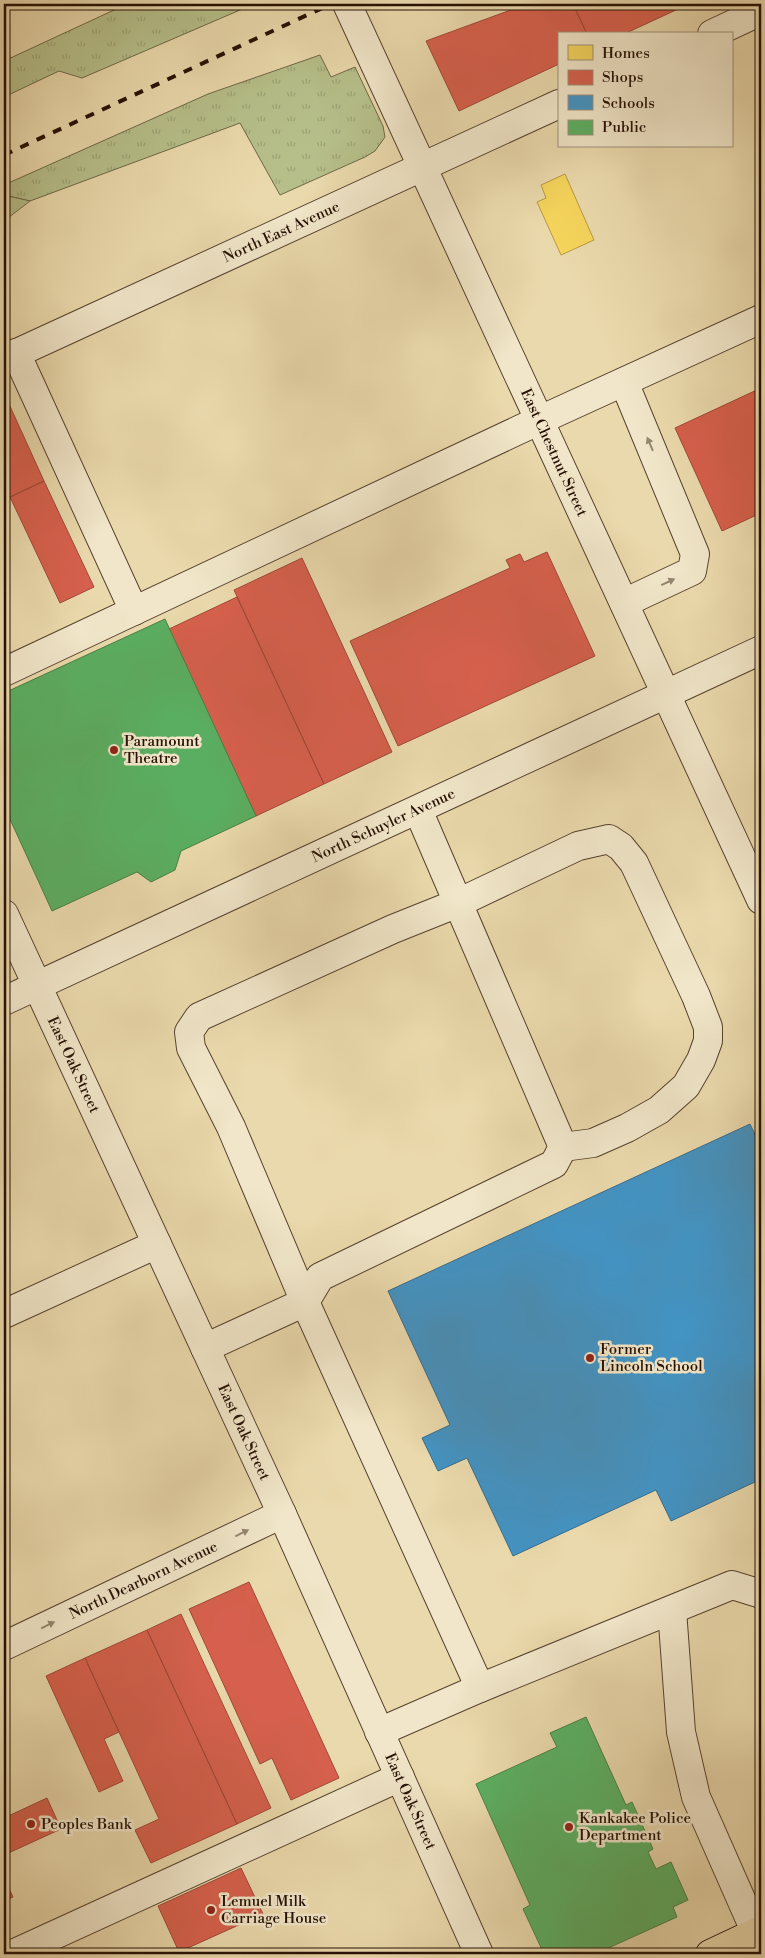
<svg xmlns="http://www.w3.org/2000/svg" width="765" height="1958" font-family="'Libre Bodoni',serif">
  <defs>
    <pattern id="grass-tufts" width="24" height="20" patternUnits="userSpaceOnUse" patternTransform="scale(1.25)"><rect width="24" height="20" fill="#b6bf8a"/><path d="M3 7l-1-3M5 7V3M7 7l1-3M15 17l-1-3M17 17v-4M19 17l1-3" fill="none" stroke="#9ca375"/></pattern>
    <pattern id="forest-firs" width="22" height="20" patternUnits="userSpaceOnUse" patternTransform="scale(1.25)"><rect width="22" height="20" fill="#b6bf8a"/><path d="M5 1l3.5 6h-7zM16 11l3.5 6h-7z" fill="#9ca375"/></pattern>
  </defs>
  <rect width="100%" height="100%" fill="#ead9ac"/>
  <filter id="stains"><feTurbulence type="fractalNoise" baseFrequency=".004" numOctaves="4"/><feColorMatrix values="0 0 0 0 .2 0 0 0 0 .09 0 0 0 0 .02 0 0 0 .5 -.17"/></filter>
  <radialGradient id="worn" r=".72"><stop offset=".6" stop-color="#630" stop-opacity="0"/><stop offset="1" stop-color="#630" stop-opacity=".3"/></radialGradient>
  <path fill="url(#grass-tufts)" stroke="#6e6847" d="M 127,4 L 254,4 L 82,78 L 59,71 L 4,97 L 4,61 Z
    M 320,55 L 331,77 L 355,67 L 383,126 L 385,137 L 375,151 L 365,157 L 280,195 L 240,123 L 30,201 L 4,195 L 4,185 L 208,94 Z"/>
  <path fill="url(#forest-firs)" stroke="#6e6847" d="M 4,195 L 30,201 L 4,221 Z"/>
  <path fill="#f6d55c" stroke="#b79a42" d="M 565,174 L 594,240 L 561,255 L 537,202 L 546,198 L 541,185 Z"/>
  <path fill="#d6604d" stroke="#a14837" d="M 527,4 L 573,4 L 587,34 L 559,34 L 559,64 L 459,111 L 426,41 Z
    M 573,4 L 689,4 L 624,34 L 587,34 Z
    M 761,388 L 761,513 L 722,531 L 675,428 Z
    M 9,404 L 44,481 L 4,500 L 4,407 Z
    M 44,481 L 94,587 L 60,603 L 10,497 Z
    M 547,552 L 595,656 L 398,746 L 350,641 L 510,568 L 506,560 L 520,554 L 524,562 Z
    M 302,558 L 392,752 L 324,784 L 234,590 Z
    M 237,597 L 324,784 L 256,816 L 169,629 Z
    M 249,1582 L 339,1778 L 291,1800 L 272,1758 L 260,1764 L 189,1609 Z
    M 181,1614 L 271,1808 L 237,1824 L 147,1630 Z
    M 147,1630 L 237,1824 L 151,1863 L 135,1830 L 159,1819 L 85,1658 Z
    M 85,1658 L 119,1732 L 104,1739 L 123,1781 L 99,1792 L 46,1676 Z
    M 47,1798 L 61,1829 L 4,1855 L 4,1818 Z
    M 241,1868 L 263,1914 L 179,1952 L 158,1906 Z
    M 4,1878 L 13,1897 L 4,1901 Z"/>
  <path fill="#4393c3" stroke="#3a6c8a" d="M 750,1124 L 761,1147 L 761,1496 L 755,1482 L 671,1521 L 656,1490 L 513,1556 L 467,1458 L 438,1471 L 422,1438 L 450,1425 L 388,1291 Z"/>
  <path fill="#5aae61" stroke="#4a7f45" d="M 165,619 L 256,816 L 181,851 L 175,870 L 151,882 L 137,872 L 52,911 L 4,806 L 4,693 Z
    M 586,1717 L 626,1805 L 632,1802 L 653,1849 L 648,1852 L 656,1869 L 671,1862 L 688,1900 L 673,1907 L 677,1917 L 595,1954 L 544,1954 L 523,1909 L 530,1905 L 476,1784 L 557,1747 L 550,1733 Z"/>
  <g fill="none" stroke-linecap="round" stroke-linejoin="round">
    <g stroke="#56422e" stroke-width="30">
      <g id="minor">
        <path id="s1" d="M 347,4 L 761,900"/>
        <path d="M 712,34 L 761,11"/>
        <path d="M 16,353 L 134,611"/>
        <path id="s2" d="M 4,359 L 559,104"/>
        <path d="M 624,382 L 695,554 L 692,571 L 624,603"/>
        <path d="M 4,672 L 540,420 L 761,319"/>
        <path d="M 418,810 L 563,1147 L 554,1164 L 320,1277 L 305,1302 L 480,1688 L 732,1585 L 761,1594"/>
        <path id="s3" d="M 4,914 L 282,1514 L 479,1954"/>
        <path id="s4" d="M 4,1001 L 761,650"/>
        <path d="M 4,1314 L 157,1244"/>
        <path d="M 205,1348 L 305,1302 L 231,1127 L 191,1048 L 189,1032 L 199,1017 L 393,929 L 458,903 L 578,846 L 609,839 L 621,847 L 634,863 L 696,996 L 708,1027 L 708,1041 L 701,1060 L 686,1086 L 659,1110 L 627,1128 L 593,1143 L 563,1147"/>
        <path d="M 672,1610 L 681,1732 L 696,1797 L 756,1933"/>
        <path id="s5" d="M 4,1646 L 282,1514"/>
        <path d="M 379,1732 L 480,1688"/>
        <path d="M 13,1954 L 400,1777"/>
      </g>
    </g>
    <g stroke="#251004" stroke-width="30">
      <path id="major" d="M 710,1954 L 761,1930"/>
    </g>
    <use href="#minor" stroke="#f1e6c9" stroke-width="28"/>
    <use href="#major" stroke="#ead9ac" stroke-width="28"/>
    <path stroke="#251004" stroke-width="4" stroke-dasharray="9 9" stroke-linecap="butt" d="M 4,155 L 331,4"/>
  </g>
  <defs><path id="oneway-solid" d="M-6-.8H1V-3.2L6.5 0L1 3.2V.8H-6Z" transform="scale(1.25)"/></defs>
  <g fill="#958670">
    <use href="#oneway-solid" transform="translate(650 444) rotate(-113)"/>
    <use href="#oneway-solid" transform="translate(668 582) rotate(-25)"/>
    <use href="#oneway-solid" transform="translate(242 1533) rotate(-26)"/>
    <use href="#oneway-solid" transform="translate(48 1625) rotate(-26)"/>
  </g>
  <g fill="#8f2418" stroke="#f1e6c9" stroke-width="2">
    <circle cx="114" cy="750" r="5"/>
    <circle cx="590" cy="1358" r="5"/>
    <circle cx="31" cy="1824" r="5"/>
    <circle cx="569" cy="1827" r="5"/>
    <circle cx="211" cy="1910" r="5"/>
  </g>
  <g text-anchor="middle" stroke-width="5" stroke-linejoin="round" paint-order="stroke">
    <g font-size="15" fill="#251004" stroke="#f1e6c9">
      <text dy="5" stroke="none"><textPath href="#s2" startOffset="305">North East Avenue</textPath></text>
      <text dy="5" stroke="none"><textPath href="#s1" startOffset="494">East Chestnut Street</textPath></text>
      <text dy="5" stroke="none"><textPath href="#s4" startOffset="418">North Schuyler Avenue</textPath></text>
      <text dy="5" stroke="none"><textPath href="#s3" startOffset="166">East Oak Street</textPath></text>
      <text dy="5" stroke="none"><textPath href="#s3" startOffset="571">East Oak Street</textPath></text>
      <text dy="5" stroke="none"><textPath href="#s5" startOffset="154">North Dearborn Avenue</textPath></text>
      <text dy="5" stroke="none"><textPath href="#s3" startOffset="976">East Oak Street</textPath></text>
    </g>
    <g font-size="15" fill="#251004" stroke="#f1e6c9" text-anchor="start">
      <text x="124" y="746">Paramount<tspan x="124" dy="17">Theatre</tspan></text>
      <text x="600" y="1354">Former<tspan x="600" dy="17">Lincoln School</tspan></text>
      <text x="579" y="1823">Kankakee Police<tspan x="579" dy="17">Department</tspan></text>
      <text x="41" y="1829">Peoples Bank</text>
      <text x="221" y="1906">Lemuel Milk<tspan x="221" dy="17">Carriage House</tspan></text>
    </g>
  </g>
  <rect width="765" height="1958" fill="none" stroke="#ead9ac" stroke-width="20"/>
  <rect x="5" y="5" width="755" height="1948" fill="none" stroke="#251004" stroke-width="2.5"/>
  <rect x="10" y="10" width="745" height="1938" fill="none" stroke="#251004"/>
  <rect x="558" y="32" width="175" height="115" fill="#f1e6c9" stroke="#9f907a"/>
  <rect x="568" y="45" width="25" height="15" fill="#f6d55c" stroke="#9f907a"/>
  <text x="602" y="58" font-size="15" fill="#251004">Homes</text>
  <rect x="568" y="70" width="25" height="15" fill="#d6604d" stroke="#9f907a"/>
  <text x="602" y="82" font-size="15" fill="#251004">Shops</text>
  <rect x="568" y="95" width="25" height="15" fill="#4393c3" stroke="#9f907a"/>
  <text x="602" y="108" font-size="15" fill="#251004">Schools</text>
  <rect x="568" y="120" width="25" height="15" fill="#5aae61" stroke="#9f907a"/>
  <text x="602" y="132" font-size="15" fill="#251004">Public</text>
  <rect width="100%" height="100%" filter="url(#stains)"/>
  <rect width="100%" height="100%" fill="url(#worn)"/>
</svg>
